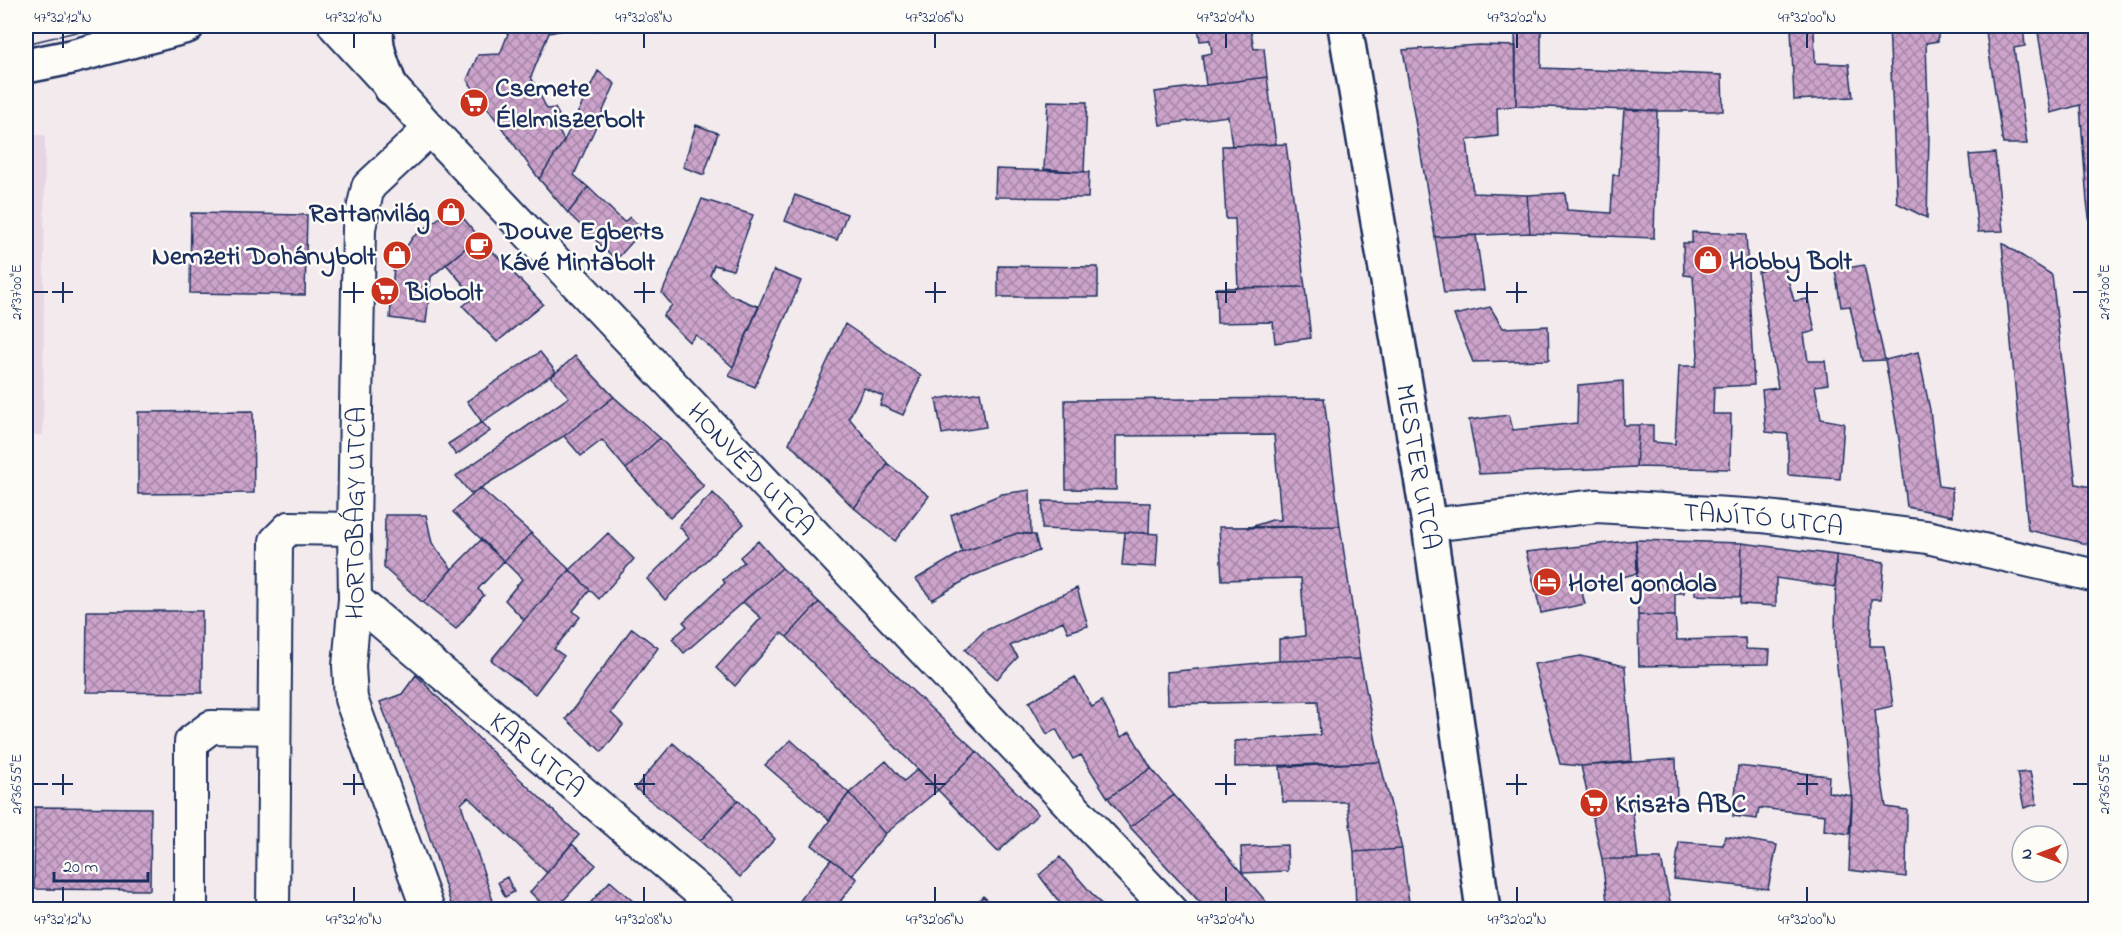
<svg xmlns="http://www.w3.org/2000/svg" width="2121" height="935" font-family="'Indie Flower',sans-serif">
  <defs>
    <pattern id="building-cross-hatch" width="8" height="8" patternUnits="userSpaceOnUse" patternTransform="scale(1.5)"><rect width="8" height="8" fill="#cca3ca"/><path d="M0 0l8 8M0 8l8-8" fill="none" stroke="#a585a7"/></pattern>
  </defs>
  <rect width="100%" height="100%" fill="#f3eaee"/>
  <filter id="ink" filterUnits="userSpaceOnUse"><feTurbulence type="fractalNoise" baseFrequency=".0167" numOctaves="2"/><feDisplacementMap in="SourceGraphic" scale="12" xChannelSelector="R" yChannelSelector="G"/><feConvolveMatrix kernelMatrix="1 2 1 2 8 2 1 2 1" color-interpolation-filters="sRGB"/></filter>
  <g filter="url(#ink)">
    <path fill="#e7d5e3" d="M 26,135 L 45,135 L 43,435 L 26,435 Z"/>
    <path fill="url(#building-cross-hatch)" stroke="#1b2f5e" stroke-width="1.5" d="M 499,26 L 583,26 L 549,33 L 531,77 L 547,109 L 555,108 L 561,119 L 555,123 L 564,141 L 539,179 L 467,80 L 478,55 L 500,54 L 508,34 Z
      M 588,26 L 603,26 L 602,30 L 590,31 Z
      M 1198,26 L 1250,26 L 1254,49 L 1264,48 L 1267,77 L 1206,85 L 1202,55 L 1212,53 L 1210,40 L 1200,41 Z
      M 1515,26 L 1541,27 L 1541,68 L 1722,75 L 1723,111 L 1657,111 L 1516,106 Z
      M 1791,26 L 1817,26 L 1814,28 L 1815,63 L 1849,64 L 1853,97 L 1794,100 Z
      M 1889,26 L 1938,26 L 1938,41 L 1926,43 L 1929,137 L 1927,218 L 1897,203 Z
      M 1985,26 L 2023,26 L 2025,46 L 2014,48 L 2027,144 L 2003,144 Z
      M 2037,26 L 2096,26 L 2096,267 L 2087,202 L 2080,105 L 2051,113 Z
      M 1479,45 L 1516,46 L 1516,106 L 1497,108 L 1498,136 L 1467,140 L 1473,193 L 1527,195 L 1530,233 L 1435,237 L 1403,50 Z
      M 598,71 L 615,84 L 574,175 L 588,187 L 568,213 L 539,179 L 564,141 Z
      M 1267,77 L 1276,144 L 1232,146 L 1228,116 L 1160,125 L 1155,92 Z
      M 1048,101 L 1087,102 L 1084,172 L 1044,169 Z
      M 1624,109 L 1657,111 L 1654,238 L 1530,233 L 1527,195 L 1565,193 L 1567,210 L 1611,213 L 1613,175 L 1619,175 Z
      M 696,125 L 718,133 L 704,175 L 683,167 Z
      M 1286,144 L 1305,287 L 1238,288 L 1235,219 L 1226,219 L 1222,146 Z
      M 1995,153 L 2003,231 L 1978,232 L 1969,155 Z
      M 996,169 L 1089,172 L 1088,198 L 995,197 Z
      M 588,187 L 624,222 L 630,217 L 643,230 L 616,260 L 568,213 Z
      M 795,195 L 847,214 L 837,240 L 785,221 Z
      M 702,199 L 753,215 L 733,270 L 714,265 L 710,275 L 730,295 L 759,307 L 733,367 L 696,335 L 689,342 L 663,316 L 672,305 L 662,293 Z
      M 454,207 L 479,237 L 431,277 L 426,323 L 390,318 L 394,265 L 413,237 Z
      M 191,213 L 307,215 L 305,295 L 190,293 Z
      M 1692,232 L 1746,234 L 1754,385 L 1714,387 L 1713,414 L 1731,414 L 1730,469 L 1636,467 L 1639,425 L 1653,425 L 1653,442 L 1675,444 L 1679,366 L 1696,366 L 1698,355 L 1693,276 L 1684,275 L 1683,243 L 1692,243 Z
      M 26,234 L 32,234 L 32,369 L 26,369 Z
      M 1476,235 L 1484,290 L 1444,293 L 1435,237 Z
      M 479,237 L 543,304 L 497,342 L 463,306 L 474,297 L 446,264 Z
      M 2002,243 L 2052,275 L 2076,484 L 2096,488 L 2096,546 L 2028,530 Z
      M 1784,264 L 1794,301 L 1808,299 L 1815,331 L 1804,334 L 1808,361 L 1825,361 L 1828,384 L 1815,386 L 1821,419 L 1844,423 L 1840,479 L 1788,475 L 1788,434 L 1766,432 L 1762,390 L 1778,388 L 1758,272 Z
      M 1864,265 L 1871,299 L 1885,360 L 1862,361 L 1850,306 L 1841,307 L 1835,270 Z
      M 998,266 L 1098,267 L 1098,297 L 998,297 Z
      M 774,270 L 801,281 L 755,387 L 729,376 Z
      M 1305,287 L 1311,338 L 1275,343 L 1273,322 L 1217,323 L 1216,288 Z
      M 1490,307 L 1503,328 L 1548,326 L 1549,360 L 1473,362 L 1454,315 Z
      M 845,324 L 921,376 L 903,415 L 880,405 L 883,396 L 864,388 L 849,418 L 888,464 L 854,508 L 789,443 Z
      M 540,352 L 556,372 L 482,422 L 467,401 Z
      M 1918,352 L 1930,410 L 1939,486 L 1952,488 L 1953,516 L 1907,507 L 1900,445 L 1885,360 Z
      M 575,356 L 614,397 L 564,436 L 471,494 L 456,476 L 569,397 L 551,377 Z
      M 1623,381 L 1624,425 L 1639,425 L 1636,467 L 1479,474 L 1469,420 L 1509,415 L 1513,430 L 1577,423 L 1578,385 Z
      M 980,392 L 986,427 L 942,434 L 936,399 Z
      M 614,397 L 660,438 L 626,469 L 602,440 L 581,456 L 564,436 Z
      M 1324,398 L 1340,526 L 1247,528 L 1272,520 L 1281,520 L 1274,435 L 1116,436 L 1116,490 L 1066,489 L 1065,400 Z
      M 253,411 L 254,493 L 138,494 L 138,412 Z
      M 482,422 L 490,431 L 456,455 L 448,444 Z
      M 660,438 L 704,486 L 670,518 L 626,469 Z
      M 888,464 L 929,496 L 895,541 L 854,508 Z
      M 480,488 L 531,533 L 504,561 L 453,512 Z
      M 1030,490 L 1031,534 L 1018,533 L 962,552 L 951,515 L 1002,494 Z
      M 713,493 L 744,524 L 665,600 L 647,579 L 689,538 L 679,526 Z
      M 1043,501 L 1150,503 L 1149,533 L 1042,529 Z
      M 385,515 L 426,515 L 432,543 L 452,569 L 423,603 L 384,568 Z
      M 1340,526 L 1360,659 L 1279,661 L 1279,639 L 1305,636 L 1301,578 L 1222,580 L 1219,527 Z
      M 1125,532 L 1158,534 L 1156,567 L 1122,565 Z
      M 531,533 L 570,570 L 524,620 L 505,600 L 522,579 L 504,561 Z
      M 608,533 L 634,559 L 599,599 L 570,570 Z
      M 1018,533 L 1035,535 L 1039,551 L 972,576 L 932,600 L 916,579 L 962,552 Z
      M 481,540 L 504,561 L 478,589 L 484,595 L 456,629 L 423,603 L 452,569 Z
      M 1636,540 L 1638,573 L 1581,588 L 1585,604 L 1541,613 L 1526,552 Z
      M 1636,540 L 1742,543 L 1740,597 L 1695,595 L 1695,577 L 1684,578 L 1684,593 L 1675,593 L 1675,616 L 1638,615 Z
      M 758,541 L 782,568 L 684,653 L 672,639 L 687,626 L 683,622 L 725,583 L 723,580 L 744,562 L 740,557 Z
      M 1742,543 L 1836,555 L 1835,587 L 1776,578 L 1776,606 L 1740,604 Z
      M 1836,555 L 1884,562 L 1881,599 L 1871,599 L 1870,646 L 1884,646 L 1893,706 L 1875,710 L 1881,775 L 1886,807 L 1907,810 L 1906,877 L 1849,870 L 1852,803 L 1835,648 Z
      M 782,568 L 819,602 L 787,637 L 781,633 L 735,686 L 716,668 L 761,618 L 743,602 Z
      M 570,570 L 590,590 L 573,611 L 580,617 L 554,649 L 564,656 L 535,694 L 491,660 L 524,620 Z
      M 1077,588 L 1088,626 L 1068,632 L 1063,621 L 1010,646 L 1018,657 L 997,679 L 965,650 L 984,631 Z
      M 819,602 L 977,752 L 938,790 L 787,637 Z
      M 87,611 L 202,611 L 202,693 L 86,692 Z
      M 1638,615 L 1675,616 L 1677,640 L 1745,638 L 1746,649 L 1770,650 L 1769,664 L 1639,666 Z
      M 632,628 L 658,648 L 611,713 L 623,725 L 602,752 L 566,719 Z
      M 1581,656 L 1625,666 L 1632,761 L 1581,766 L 1560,764 L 1534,664 Z
      M 1360,659 L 1380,762 L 1235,767 L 1235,741 L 1320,735 L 1318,701 L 1168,704 L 1167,672 L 1279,661 Z
      M 416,675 L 502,762 L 579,835 L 547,873 L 468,797 L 461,804 L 496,910 L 453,910 L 415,792 L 380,702 L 402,694 Z
      M 1075,677 L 1092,707 L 1102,701 L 1121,737 L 1130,732 L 1151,768 L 1108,798 L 1081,755 L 1073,759 L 1056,729 L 1047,734 L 1029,702 Z
      M 791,740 L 849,793 L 829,820 L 765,765 Z
      M 673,743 L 738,800 L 700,841 L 635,788 Z
      M 977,752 L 1038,814 L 998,852 L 938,790 Z
      M 1676,759 L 1677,804 L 1632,805 L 1638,859 L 1602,859 L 1581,766 Z
      M 886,761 L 904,781 L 918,769 L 938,790 L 885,834 L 849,793 Z
      M 1380,762 L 1402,849 L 1354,852 L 1347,802 L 1283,802 L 1280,767 Z
      M 1738,766 L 1829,776 L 1828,792 L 1852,796 L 1849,834 L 1824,830 L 1825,815 L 1759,808 L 1757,819 L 1733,816 Z
      M 1151,768 L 1174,795 L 1130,827 L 1108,798 Z
      M 2030,772 L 2037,804 L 2024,808 L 2017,773 Z
      M 849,793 L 885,834 L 852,875 L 812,845 Z
      M 1174,795 L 1242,873 L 1273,910 L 1207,910 L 1130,827 Z
      M 738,800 L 775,839 L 740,877 L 700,841 Z
      M 35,807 L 151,808 L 150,890 L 34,889 Z
      M 1725,836 L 1777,845 L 1768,889 L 1674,879 L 1679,842 L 1723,845 Z
      M 572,844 L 596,865 L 561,903 L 568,910 L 548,910 L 530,892 Z
      M 1287,845 L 1288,871 L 1242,873 L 1241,847 Z
      M 1402,849 L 1410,910 L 1356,910 L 1354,852 Z
      M 1060,857 L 1100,903 L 1093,910 L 1052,910 L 1060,903 L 1039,875 Z
      M 831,859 L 857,879 L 834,910 L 793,910 Z
      M 1602,859 L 1661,859 L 1672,910 L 1608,910 Z
      M 507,877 L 514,892 L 505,897 L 498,882 Z
      M 610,881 L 635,903 L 629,910 L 584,910 Z
      M 983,896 L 999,910 L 972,908 Z
      M 1100,903 L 1106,910 L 1093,910 Z
      M 523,904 L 525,910 L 510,910 L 510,909 Z"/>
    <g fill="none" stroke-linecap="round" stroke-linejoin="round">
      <g stroke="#1b2f5e" stroke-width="36">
        <g id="minor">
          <path id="s1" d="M 335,26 L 430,129 L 1170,910"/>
          <path id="s2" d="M 1429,525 L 1597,506 L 1761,516 L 1927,537 L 2096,576"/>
          <path id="s3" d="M 355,599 L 721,910"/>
          <path d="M 191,910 L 191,742 L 211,727 L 274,728"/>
          <path d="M 273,910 L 276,541 L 289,528 L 354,529"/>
          <path id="s4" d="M 428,910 L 351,699 L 349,666 L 355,599 L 354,529 L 359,228 L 368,187 L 430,129"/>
        </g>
      </g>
      <g stroke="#1b2f5e" stroke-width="38">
        <g id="tertiary">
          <path d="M 377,26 C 373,46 384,69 391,88"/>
          <path id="s5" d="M 1345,26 L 1429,525 L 1483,910"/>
          <path d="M 26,66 L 71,57 L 187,26"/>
        </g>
      </g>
      <use href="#minor" stroke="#fdfcf7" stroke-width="32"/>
      <use href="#tertiary" stroke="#fdfcf7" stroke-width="33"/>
      <path stroke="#1b2f5e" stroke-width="1.5" d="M 26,44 L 101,26"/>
    </g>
  </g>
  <path fill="none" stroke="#1b2f5e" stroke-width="2" d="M 63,33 L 63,48M 354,33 L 354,48M 644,33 L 644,48M 935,33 L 935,48M 1226,33 L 1226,48M 1517,33 L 1517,48M 1807,33 L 1807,48M 63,282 L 63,303M 354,282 L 354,303M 644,282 L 644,303M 935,282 L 935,303M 1226,282 L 1226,303M 1517,282 L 1517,303M 1807,282 L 1807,303M 33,292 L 48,292M 52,292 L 73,292M 343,292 L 364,292M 634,292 L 655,292M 925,292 L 946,292M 1215,292 L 1236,292M 1506,292 L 1527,292M 1797,292 L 1818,292M 2073,292 L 2088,292M 63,774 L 63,795M 354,774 L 354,795M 644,774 L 644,795M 935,774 L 935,795M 1226,774 L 1226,795M 1517,774 L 1517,795M 1807,774 L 1807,795M 33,784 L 48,784M 52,784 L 73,784M 343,784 L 364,784M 634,784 L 655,784M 925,784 L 946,784M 1215,784 L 1236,784M 1506,784 L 1527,784M 1797,784 L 1818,784M 2073,784 L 2088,784M 63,887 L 63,902M 354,887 L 354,902M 644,887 L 644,902M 935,887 L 935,902M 1226,887 L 1226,902M 1517,887 L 1517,902M 1807,887 L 1807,902"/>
  <defs>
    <g id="supermarket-disc" transform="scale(1.5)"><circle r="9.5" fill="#c8321e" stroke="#fdfcf7"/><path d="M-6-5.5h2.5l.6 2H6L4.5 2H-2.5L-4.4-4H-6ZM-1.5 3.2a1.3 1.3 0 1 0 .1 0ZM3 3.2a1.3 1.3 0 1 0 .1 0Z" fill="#fff"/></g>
    <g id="shop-disc" transform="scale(1.5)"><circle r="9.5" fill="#c8321e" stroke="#fdfcf7"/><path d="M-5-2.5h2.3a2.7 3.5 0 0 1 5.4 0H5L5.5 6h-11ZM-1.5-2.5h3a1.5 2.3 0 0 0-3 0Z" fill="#fff"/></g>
    <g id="cafe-disc" transform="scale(1.5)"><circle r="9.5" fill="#c8321e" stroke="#fdfcf7"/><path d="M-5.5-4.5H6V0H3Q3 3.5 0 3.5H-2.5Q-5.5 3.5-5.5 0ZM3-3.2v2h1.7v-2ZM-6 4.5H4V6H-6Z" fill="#fff"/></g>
    <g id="hotel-disc" transform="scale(1.5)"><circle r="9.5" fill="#c8321e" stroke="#fdfcf7"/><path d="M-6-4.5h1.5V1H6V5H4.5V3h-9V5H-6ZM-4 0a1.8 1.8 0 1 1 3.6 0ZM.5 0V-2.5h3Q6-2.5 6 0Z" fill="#fff"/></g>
  </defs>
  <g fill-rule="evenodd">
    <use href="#supermarket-disc" x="474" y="103"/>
    <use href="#shop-disc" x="451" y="212"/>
    <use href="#cafe-disc" x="479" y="246"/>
    <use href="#shop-disc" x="397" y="255"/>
    <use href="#shop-disc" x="1708" y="260"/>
    <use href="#supermarket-disc" x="385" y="291"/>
    <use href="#hotel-disc" x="1547" y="582"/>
    <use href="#supermarket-disc" x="1594" y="803"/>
  </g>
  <g text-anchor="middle" stroke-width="5" stroke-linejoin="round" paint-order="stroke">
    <g font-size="27" font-weight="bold" fill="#1b2f5e" stroke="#fdfcf7" text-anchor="start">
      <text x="495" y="96">Csemete<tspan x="495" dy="31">Élelmiszerbolt</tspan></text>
      <text x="430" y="221" text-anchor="end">Rattanvilág</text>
      <text x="500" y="239">Douve Egberts<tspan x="500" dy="31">Kávé Mintabolt</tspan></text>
      <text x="376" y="264" text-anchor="end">Nemzeti Dohánybolt</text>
      <text x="1729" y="269">Hobby Bolt</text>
      <text x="406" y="300">Biobolt</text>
      <text x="1568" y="591">Hotel gondola</text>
      <text x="1615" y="812">Kriszta ABC</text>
    </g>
    <g font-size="27" fill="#1b2f5e" stroke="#fdfcf7">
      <text dy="9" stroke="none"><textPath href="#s5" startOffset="447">MESTER UTCA</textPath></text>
      <text dy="9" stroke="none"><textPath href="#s1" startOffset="608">HONVÉD UTCA</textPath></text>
      <text dy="9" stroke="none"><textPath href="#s4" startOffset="411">HORTOBÁGY UTCA</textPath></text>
      <text dy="9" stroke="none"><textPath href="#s2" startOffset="336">TANÍTÓ UTCA</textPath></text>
      <text dy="9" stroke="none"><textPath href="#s3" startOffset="240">KAR UTCA</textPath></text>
    </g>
  </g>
  <rect width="2121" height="935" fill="none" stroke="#fdfcf7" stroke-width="66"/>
  <g transform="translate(2040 854) rotate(270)"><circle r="28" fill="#fdfcf7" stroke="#a3aaba" stroke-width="1.5"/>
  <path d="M0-4.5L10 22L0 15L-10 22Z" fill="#c8321e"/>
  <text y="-9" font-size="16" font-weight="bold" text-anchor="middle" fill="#1b2f5e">N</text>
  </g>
  <path d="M54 872v9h94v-9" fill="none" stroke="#1b2f5e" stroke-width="3"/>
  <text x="63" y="872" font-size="18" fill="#1b2f5e" stroke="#fdfcf7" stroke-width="4.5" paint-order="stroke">20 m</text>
  <rect x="33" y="33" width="2055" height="869" fill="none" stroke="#1b2f5e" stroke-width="2"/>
  <g font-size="15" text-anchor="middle" fill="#1b2f5e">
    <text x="63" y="22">47°32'12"N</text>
    <text x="354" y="22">47°32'10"N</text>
    <text x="644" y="22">47°32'08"N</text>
    <text x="935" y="22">47°32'06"N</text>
    <text x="1226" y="22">47°32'04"N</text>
    <text x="1517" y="22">47°32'02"N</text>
    <text x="1807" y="22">47°32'00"N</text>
    <text transform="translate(2104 292) rotate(-90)" y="5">21°37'00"E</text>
    <text transform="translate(16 292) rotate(-90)" y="5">21°37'00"E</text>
    <text transform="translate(2104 784) rotate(-90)" y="5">21°36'55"E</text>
    <text transform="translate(16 784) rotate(-90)" y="5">21°36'55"E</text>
    <text x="63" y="924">47°32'12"N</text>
    <text x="354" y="924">47°32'10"N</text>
    <text x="644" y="924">47°32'08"N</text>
    <text x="935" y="924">47°32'06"N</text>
    <text x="1226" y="924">47°32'04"N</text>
    <text x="1517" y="924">47°32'02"N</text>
    <text x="1807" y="924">47°32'00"N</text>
  </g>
</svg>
